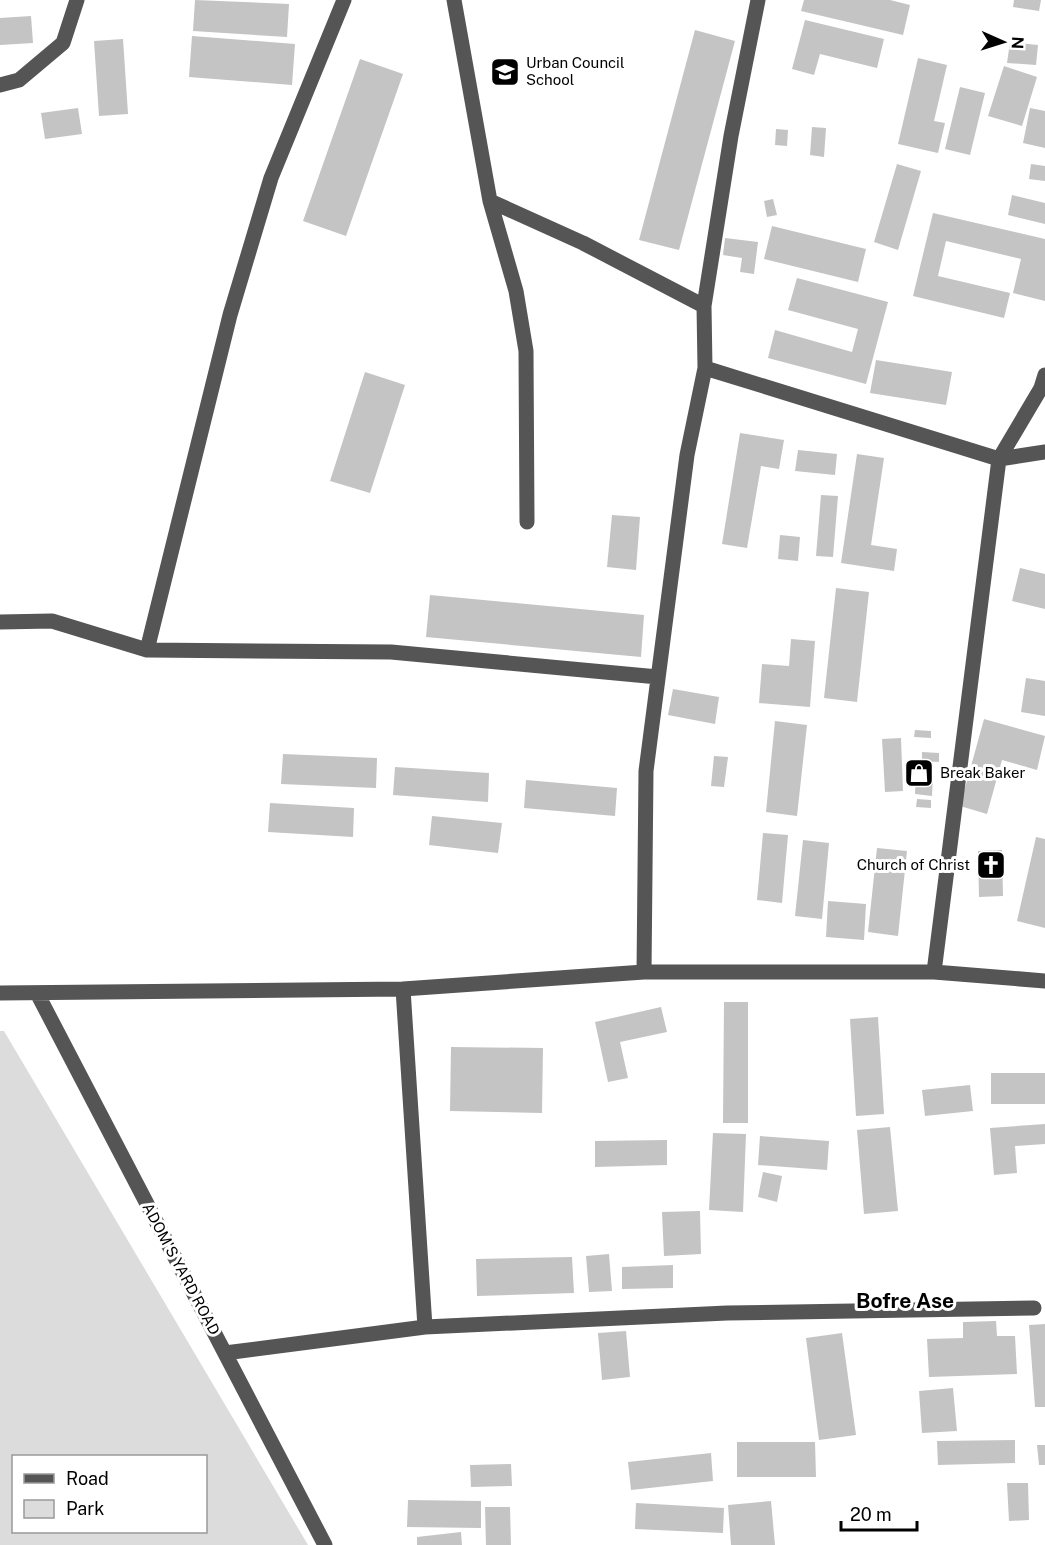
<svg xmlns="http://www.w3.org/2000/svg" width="1045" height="1545" font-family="'Public Sans',sans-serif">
  <rect width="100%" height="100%" fill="#fff"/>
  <path fill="#dcdcdc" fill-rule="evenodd" d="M 0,1031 L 4,1031 L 308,1545 L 0,1545 ZM 14,1456 L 206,1456 L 206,1532 L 14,1532 Z"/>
  <path fill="#c4c4c4" d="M 195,0 L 289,4 L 287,37 L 193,31 Z
    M 804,0 L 890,0 L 910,5 L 903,35 L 801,11 Z
    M 1014,0 L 1041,0 L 1039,11 L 1013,7 Z
    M 31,16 L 33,43 L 0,45 L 0,18 Z
    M 805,20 L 884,39 L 877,68 L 820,54 L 814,75 L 792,69 Z
    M 695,30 L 735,41 L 679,250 L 639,240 Z
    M 192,36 L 295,44 L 292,85 L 189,77 Z
    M 123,39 L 128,114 L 99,116 L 94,41 Z
    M 1010,42 L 1038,45 L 1036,65 L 1007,63 Z
    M 918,58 L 947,65 L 934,121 L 945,123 L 938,153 L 898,144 Z
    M 360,59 L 403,74 L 346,236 L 303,221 Z
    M 1004,66 L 1037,77 L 1022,126 L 988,116 Z
    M 960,87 L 985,93 L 970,155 L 945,149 Z
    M 78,108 L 82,134 L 45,139 L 41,113 Z
    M 1030,108 L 1045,111 L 1045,148 L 1023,143 Z
    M 812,127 L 826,128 L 824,157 L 810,155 Z
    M 776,129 L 788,130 L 787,146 L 775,145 Z
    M 897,164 L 921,171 L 898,250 L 874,242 Z
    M 1031,164 L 1045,166 L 1045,181 L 1029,179 Z
    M 1012,195 L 1045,203 L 1045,224 L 1008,215 Z
    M 773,199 L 777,215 L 767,217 L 764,201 Z
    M 933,213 L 1045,239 L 1045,301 L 1013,293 L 1021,259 L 946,241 L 938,276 L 1010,293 L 1004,318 L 913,296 Z
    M 772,226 L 866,249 L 858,282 L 764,259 Z
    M 725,238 L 758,242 L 754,274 L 740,272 L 742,258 L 723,255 Z
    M 797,278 L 888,302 L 866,384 L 768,358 L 775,330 L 852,352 L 858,329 L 788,310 Z
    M 876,360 L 952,372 L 946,405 L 870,393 Z
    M 365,372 L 405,385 L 370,493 L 330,481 Z
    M 740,433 L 784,440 L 779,469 L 761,466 L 747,548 L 722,544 Z
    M 798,450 L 837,454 L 835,475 L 795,471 Z
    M 857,454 L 884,458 L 871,545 L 897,549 L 894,571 L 841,563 Z
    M 821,495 L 838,496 L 833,557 L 816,556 Z
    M 612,515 L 640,517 L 636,570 L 607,567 Z
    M 780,535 L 800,537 L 798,561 L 778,559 Z
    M 1020,568 L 1045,574 L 1045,609 L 1012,601 Z
    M 836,588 L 869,592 L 857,702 L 824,698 Z
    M 430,595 L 644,615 L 641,657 L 426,637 Z
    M 791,639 L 815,641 L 810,707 L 759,703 L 762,664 L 789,666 Z
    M 1026,678 L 1045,681 L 1045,716 L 1021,712 Z
    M 673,689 L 719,697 L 715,724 L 668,715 Z
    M 984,719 L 1045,736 L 1037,770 L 1002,760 L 987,814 L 960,806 Z
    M 775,721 L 807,725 L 797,816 L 766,812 Z
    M 915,730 L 931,731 L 931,738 L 914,737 Z
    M 901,738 L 903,791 L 885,792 L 882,739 Z
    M 922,752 L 939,753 L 939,762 L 922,761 Z
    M 283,754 L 377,758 L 376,788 L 281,784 Z
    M 714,756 L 728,757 L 724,787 L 711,786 Z
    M 395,767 L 489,773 L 488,802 L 393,795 Z
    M 916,773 L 933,775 L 932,796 L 915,794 Z
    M 526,780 L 617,788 L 615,816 L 524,808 Z
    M 917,799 L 931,800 L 931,808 L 916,807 Z
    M 270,803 L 354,808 L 353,837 L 268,832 Z
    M 432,816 L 502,823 L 498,853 L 429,845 Z
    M 763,833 L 788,835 L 782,903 L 757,900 Z
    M 1036,837 L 1045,839 L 1045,928 L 1017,921 Z
    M 803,840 L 829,843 L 822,919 L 795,916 Z
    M 877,848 L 907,851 L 898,936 L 868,932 Z
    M 1002,850 L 1003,896 L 979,897 L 978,851 Z
    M 828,901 L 866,904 L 864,940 L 826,937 Z
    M 724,1002 L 748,1002 L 748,1123 L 723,1123 Z
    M 661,1007 L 667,1032 L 620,1042 L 628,1078 L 608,1082 L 595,1022 Z
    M 878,1017 L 884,1114 L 856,1116 L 850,1019 Z
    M 451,1047 L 543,1048 L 542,1113 L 450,1111 Z
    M 991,1073 L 1045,1073 L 1045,1104 L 991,1104 Z
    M 970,1085 L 973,1111 L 925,1116 L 922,1090 Z
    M 1045,1124 L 1045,1144 L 1015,1146 L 1017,1173 L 994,1175 L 990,1128 Z
    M 890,1127 L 898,1211 L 864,1214 L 857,1130 Z
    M 713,1133 L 746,1134 L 743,1212 L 709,1210 Z
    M 760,1136 L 829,1141 L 827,1170 L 758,1165 Z
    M 667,1140 L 667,1165 L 595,1167 L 595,1141 Z
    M 763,1172 L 782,1176 L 777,1202 L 758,1197 Z
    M 700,1211 L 701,1254 L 664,1256 L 662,1212 Z
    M 609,1254 L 612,1291 L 589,1292 L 586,1256 Z
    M 572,1257 L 574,1293 L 477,1296 L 476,1259 Z
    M 673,1265 L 673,1288 L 622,1289 L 622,1267 Z
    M 996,1321 L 997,1336 L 1015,1336 L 1017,1374 L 929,1377 L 927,1339 L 963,1338 L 963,1322 Z
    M 1045,1324 L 1045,1407 L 1035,1407 L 1029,1325 Z
    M 626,1331 L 630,1377 L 602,1380 L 598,1333 Z
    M 842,1333 L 856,1435 L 819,1440 L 806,1338 Z
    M 953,1388 L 957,1431 L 922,1433 L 919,1391 Z
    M 1015,1440 L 1015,1463 L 938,1465 L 937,1441 Z
    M 737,1442 L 815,1442 L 816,1477 L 737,1477 Z
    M 1037,1445 L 1045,1445 L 1045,1465 L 1039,1465 Z
    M 711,1453 L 713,1481 L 631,1490 L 628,1462 Z
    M 511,1464 L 512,1486 L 471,1487 L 470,1465 Z
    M 1007,1483 L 1028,1483 L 1029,1520 L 1009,1521 Z
    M 408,1500 L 481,1501 L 481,1528 L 407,1527 Z
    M 771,1501 L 775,1545 L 731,1545 L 728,1505 Z
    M 636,1503 L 724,1508 L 723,1533 L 635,1529 Z
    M 485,1507 L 510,1507 L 511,1545 L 486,1545 Z
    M 461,1532 L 462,1545 L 417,1545 L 417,1537 Z"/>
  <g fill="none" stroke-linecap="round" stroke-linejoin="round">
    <path stroke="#555" stroke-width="15" d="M 454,0 L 490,201 L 516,291 L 526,351 L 527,522
      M 0,85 L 19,80 L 63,43 L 77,0
      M 490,201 L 583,243 L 704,306
      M 705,368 L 999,459 L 1045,452
      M 1045,375 L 1041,388 L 999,459 L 934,972 L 1045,981
      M 0,622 L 52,621 L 147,650 L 391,652 L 658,677
      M 147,650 L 230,315 L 271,178 L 344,0
      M 644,972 L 646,771 L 687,455 L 705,368 L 704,306 L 731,136 L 758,0
      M 403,989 L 644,972 L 934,972
      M 0,993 L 403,989 L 425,1327 L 727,1313 L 1034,1308
      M 37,993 L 325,1545
      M 225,1353 L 425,1327"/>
  </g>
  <defs>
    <g id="school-square" transform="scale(1.5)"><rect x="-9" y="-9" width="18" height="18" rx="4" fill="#000" stroke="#fff"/><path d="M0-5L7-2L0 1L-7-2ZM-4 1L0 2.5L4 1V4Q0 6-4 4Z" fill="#fff"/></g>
    <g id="shop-square" transform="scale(1.5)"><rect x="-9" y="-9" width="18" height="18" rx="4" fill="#000" stroke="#fff"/><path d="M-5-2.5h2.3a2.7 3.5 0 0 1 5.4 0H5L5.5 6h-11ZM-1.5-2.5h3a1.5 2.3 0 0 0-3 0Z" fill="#fff"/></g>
    <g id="church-square" transform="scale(1.5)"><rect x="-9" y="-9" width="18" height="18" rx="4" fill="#000" stroke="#fff"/><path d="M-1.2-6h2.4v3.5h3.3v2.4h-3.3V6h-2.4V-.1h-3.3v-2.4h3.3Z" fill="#fff"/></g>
  </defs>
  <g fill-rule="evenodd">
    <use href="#school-square" x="505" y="72"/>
    <use href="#shop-square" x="919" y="773"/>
    <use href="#church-square" x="991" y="865"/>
  </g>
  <g text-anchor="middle" stroke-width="6" stroke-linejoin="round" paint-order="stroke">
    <g font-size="15" fill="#000" stroke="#fff" text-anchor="start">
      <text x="526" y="68">Urban Council<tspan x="526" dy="17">School</tspan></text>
      <text x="940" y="778">Break Baker</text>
      <text x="970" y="870" text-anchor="end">Church of Christ</text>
    </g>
    <g font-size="15" fill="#000" stroke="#fff">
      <text transform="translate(181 1269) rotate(62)" y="5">ADOM'S YARD ROAD</text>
    </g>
    <g font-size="21" font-weight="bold" fill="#000" stroke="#fff">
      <text x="905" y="1308">Bofre Ase</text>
    </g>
  </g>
  <rect x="12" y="1455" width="195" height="78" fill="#ffffff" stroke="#999999" stroke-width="1.5"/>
  <rect x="24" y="1474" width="30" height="9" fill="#555555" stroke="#999999" stroke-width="1.5"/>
  <text x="66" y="1485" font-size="18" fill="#000000">Road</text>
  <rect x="24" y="1500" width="30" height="18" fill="#dcdcdc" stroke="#999999" stroke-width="1.5"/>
  <text x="66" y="1515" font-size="18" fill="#000000">Park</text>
  <g transform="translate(1003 42) rotate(93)" stroke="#ffffff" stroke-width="4.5" paint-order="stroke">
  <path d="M0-4.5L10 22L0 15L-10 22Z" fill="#000000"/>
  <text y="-9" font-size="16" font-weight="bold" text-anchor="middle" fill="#000000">N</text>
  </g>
  <path d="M841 1521v9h76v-9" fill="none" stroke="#000000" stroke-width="3"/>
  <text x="850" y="1521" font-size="18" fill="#000000" stroke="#ffffff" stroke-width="4.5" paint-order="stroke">20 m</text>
</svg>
